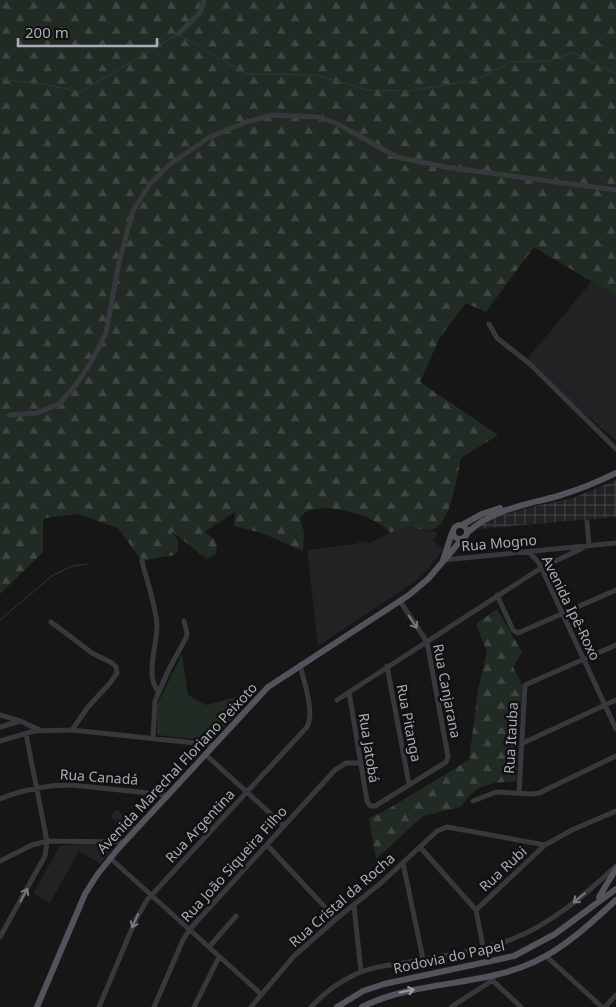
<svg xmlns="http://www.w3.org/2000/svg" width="616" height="1007" font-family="'Noto Sans',sans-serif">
  <defs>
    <pattern id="industrial-grid" width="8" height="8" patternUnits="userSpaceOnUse" patternTransform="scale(1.25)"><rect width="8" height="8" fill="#222224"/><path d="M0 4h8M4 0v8" fill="none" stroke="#3f3f42"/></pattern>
    <pattern id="forest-firs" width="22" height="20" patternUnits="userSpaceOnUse" patternTransform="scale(1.25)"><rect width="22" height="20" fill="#222a24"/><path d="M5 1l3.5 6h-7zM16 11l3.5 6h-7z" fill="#3f4642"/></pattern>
  </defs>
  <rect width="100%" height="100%" fill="#161617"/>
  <path fill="#222224" d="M 592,281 L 616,296 L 616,441 L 567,398 L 528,358 Z
    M 402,526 L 438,532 L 433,541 L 443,549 L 425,573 L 413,583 L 318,646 L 307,550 L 356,544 L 362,541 L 370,543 Z
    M 117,809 L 135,826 L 129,833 L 110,816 Z
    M 82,843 L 106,844 L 112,850 L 100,864 L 79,851 L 50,903 L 33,893 L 60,846 Z"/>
  <path fill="url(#industrial-grid)" d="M 616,480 L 616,517 L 477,529 L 490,518 L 531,507 L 573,498 Z"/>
  <path fill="#222a24" d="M 182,654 L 188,695 L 206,705 L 244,695 L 252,696 L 211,741 L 157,735 L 157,705 Z"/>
  <path fill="url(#forest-firs)" d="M 0,0 L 616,0 L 616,296 L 534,247 L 486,312 L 466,303 L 440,337 L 420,382 L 498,435 L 461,458 C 457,474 451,530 429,530 C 411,530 410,521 391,533 C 376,516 327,501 306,512 C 304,513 302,516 300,518 L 304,532 L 303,551 L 262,533 L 234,526 L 235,512 L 204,532 L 214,539 L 217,545 L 216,554 L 207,559 L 170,530 L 178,540 L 178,550 L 174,555 L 142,561 L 118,528 L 78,514 L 45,518 L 43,521 L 43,552 L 0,594 Z
    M 497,609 L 522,652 L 513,667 L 522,684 L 516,781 C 492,783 475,783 461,807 L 423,816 L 376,859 L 369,818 L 383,812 L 469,760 L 478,690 L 487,652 L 476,624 Z"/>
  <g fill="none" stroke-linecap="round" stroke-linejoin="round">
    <path stroke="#30373f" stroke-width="1" d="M 0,79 L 49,85 L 80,92 L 178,34 L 210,53 L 247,74 L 316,75 L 367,90 L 410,91 L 475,80 L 511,62 L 550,61 L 573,52 L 616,74
      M 0,620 L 53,575 L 72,566 L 87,564"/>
    <path stroke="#30373f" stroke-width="5" d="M 178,34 L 200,13 L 204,0"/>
    <path stroke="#37383c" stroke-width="5" d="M 489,324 L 497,338 L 530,364 L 616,449
      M 9,415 L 37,413 L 59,404 L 76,385 L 91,362 L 106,333 L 119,262 L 133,211 L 150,184 L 169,165 L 208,138 L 246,122 L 272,115 L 318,117 L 336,123 L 397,157 L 445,167 L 616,190
      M 587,522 L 589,545
      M 529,552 L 539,563 L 616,729
      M 443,560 L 616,543
      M 142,561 C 147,582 156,605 157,626 C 157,645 145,676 158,691
      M 497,595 L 513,630 L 518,633 L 616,590
      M 51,622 L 92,653 L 112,663 L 116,667 L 117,673 L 110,683 L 88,707 L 72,730
      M 387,666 L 409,784
      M 349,692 L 367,801 L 370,806 L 375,806 L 446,762 L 448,757 L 447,751 L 427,642 L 400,601
      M 337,700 L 541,568 L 589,545
      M 0,715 L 20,721 L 40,730
      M 0,727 L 20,721
      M 153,738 L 155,701 L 169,669 L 186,638 L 187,633 L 184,621
      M 0,741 L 34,731 L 72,730 L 214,745
      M 523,743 L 616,700
      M 205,754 L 284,826
      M 519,793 L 525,685 L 616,645
      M 0,799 C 24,789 46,785 72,785 L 168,795
      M 473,801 L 496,792 L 532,794 L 539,793 L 616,756
      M 267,845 L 336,919
      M 420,847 L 476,910 L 483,947
      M 110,858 L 261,994
      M 0,861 L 32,845 L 47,841 L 125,842
      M 403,863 L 423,959
      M 354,906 L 361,972
      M 476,910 L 545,845
      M 0,937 L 45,856 L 47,841 L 26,734
      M 209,947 L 236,916
      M 546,956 L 602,1007
      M 491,979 L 521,1007
      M 99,1007 L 136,919 L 147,900 L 307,727 C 315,712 304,682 300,665
      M 154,1007 L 183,940 L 190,929 L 335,770 L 346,763 L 359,763
      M 194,1007 L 219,957
      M 251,1007 L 294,956 L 336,919 L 381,883 L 437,831 L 447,827 L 545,845 L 572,830 L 616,811
      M 311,1007 C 323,994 337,983 354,975 C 371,967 390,965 409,962 C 443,956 478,951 510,940 C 550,925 585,895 616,866
      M 451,1007 L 493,980
      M 605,1007 L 616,995"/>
    <path stroke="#53545b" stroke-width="6" d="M453 532a7 7 0 1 1 14 0a7 7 0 1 1-14 0Z
      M 462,525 L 482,514 L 500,508
      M 467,533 C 492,509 526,505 558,496 C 578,490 598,482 616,473
      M 443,560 L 452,533
      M 599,897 L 616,869
      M 37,1007 L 85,894 L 97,875 L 117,850 L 268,687 L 409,595 L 428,579 L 463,538
      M 337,1007 L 363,991 L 384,984 L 514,956 L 555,934 L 616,889
      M 362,1007 C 416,980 480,987 534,962 C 565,948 591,923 616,900"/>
  </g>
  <defs><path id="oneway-shaft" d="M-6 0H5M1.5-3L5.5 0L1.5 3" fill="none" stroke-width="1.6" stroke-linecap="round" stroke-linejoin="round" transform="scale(1.25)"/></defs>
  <g stroke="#76787f">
    <use href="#oneway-shaft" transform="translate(413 622) rotate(57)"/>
    <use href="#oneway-shaft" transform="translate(24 895) rotate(-61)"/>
    <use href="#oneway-shaft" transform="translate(579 898) rotate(140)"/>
    <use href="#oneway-shaft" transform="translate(135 921) rotate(114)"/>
  </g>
  <use stroke="#989aa4" href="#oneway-shaft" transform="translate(407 991) rotate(-12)"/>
  <g text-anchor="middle" stroke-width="5" stroke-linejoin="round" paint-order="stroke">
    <g font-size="14" fill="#a9acb6" stroke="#111112">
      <text transform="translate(499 543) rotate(-5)" y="5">Rua Mogno</text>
      <text transform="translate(571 608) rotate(64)" y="5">Avenida Ipê-Roxo</text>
      <text transform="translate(447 691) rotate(79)" y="5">Rua Canjarana</text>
      <text transform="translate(409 723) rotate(79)" y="5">Rua Pitanga</text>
      <text transform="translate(511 738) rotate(-87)" y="5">Rua Itauba</text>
      <text transform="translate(369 748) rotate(81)" y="5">Rua Jatobá</text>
      <text transform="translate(177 768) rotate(-47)" y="5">Avenida Marechal Floriano Peixoto</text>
      <text transform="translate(99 777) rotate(4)" y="5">Rua Canadá</text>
      <text transform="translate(200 826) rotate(-47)" y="5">Rua Argentina</text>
      <text transform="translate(234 864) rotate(-48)" y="5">Rua João Siqueira Filho</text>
      <text transform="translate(503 869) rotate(-43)" y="5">Rua Rubi</text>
      <text transform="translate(342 900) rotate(-41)" y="5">Rua Cristal da Rocha</text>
      <text transform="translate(449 957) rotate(-12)" y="5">Rodovia do Papel</text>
    </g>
  </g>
  <path d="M18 38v8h139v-8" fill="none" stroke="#a9acb6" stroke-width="2.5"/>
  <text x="25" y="38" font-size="15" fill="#a9acb6" stroke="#111112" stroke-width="4" paint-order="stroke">200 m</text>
</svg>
